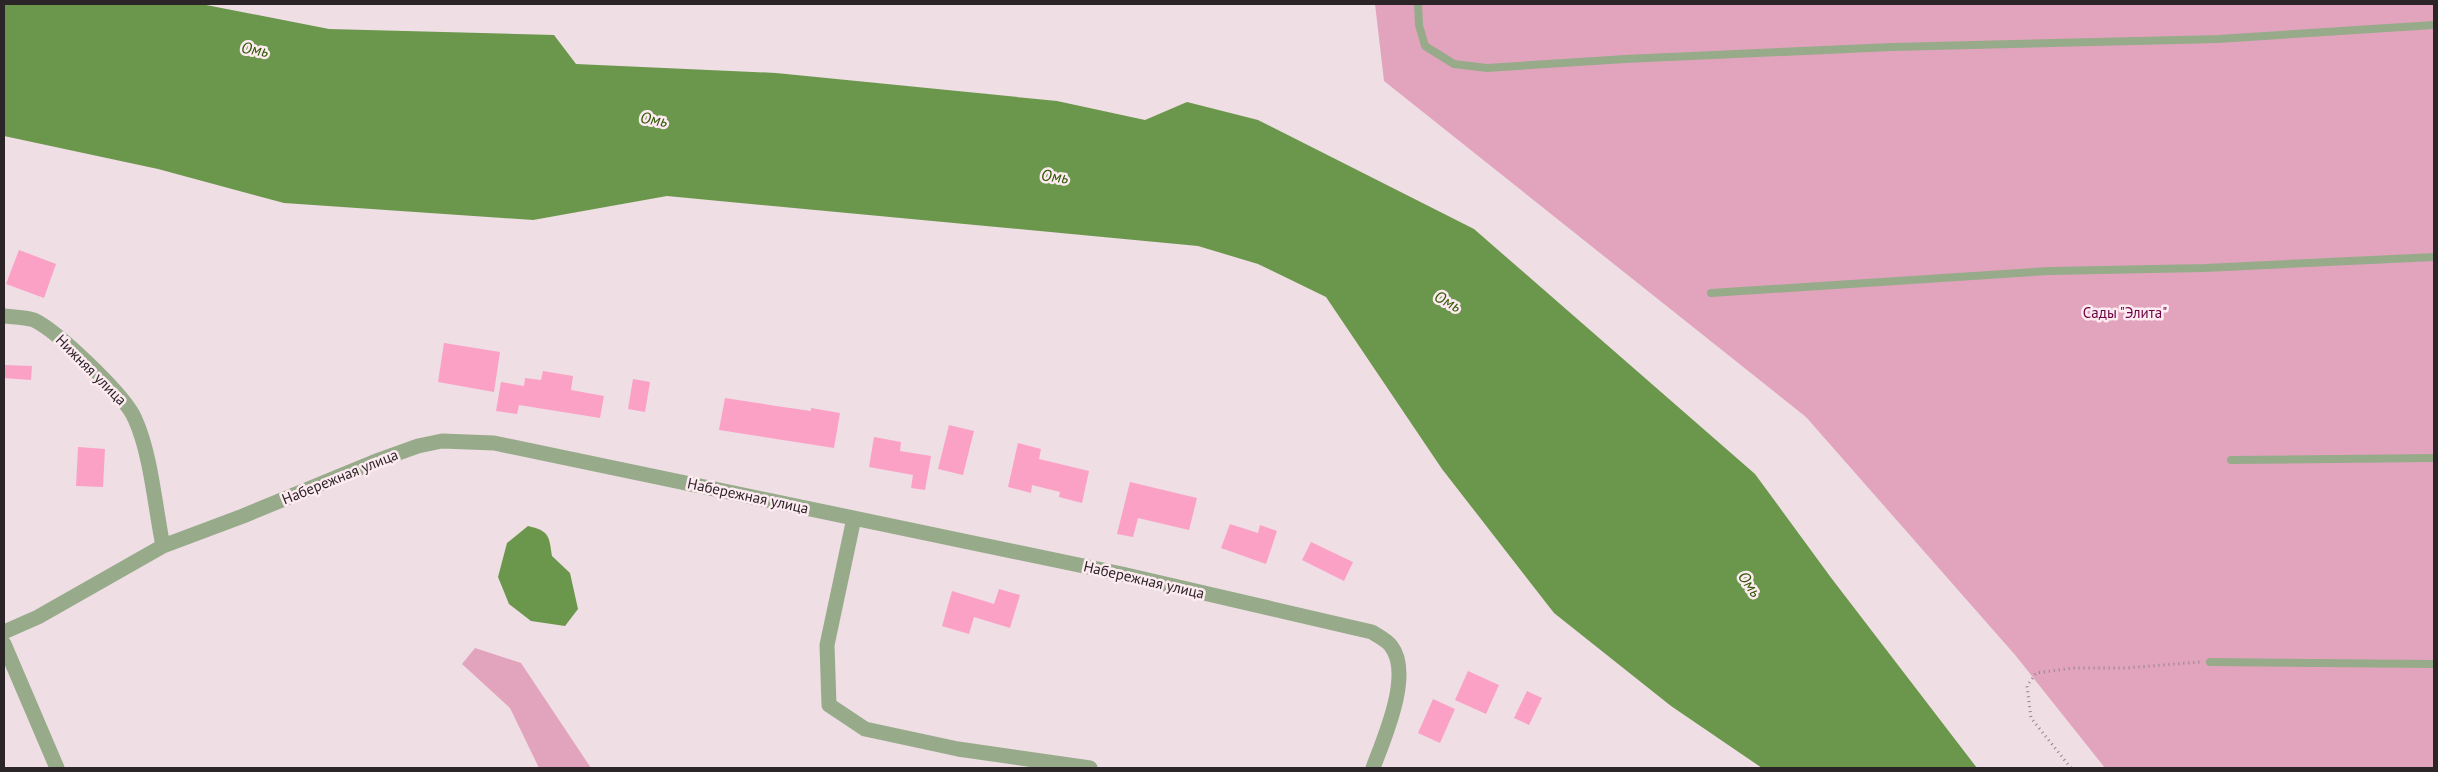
<svg xmlns="http://www.w3.org/2000/svg" width="2438" height="772" font-family="'PT Sans',sans-serif">
  <rect width="100%" height="100%" fill="#efdee4"/>
  <path fill="#e2a4bd" d="M 1375,4 L 2434,4 L 2434,768 L 2105,768 L 2016,656 L 1806,417 L 1384,81 Z
    M 475,648 L 521,663 L 591,768 L 539,768 L 510,708 L 462,664 Z"/>
  <path fill="#6b974c" d="M 4,4 L 201,4 L 329,29 L 554,35 L 576,64 L 776,73 L 1057,101 L 1145,120 L 1187,102 L 1258,120 L 1474,229 L 1755,474 L 1832,579 L 1977,768 L 1762,768 L 1671,706 L 1554,613 L 1442,469 L 1326,297 L 1258,264 L 1198,246 L 667,196 L 533,220 L 284,203 L 158,169 L 4,136 Z
    M 528,526 C 549,531 549,535 552,556 L 570,573 L 578,609 L 565,626 L 531,621 L 509,604 L 498,577 L 507,543 Z"/>
  <path fill="#fba1c6" d="M 19,250 L 56,264 L 44,298 L 6,284 Z
    M 444,343 L 500,352 L 494,392 L 438,382 Z
    M 4,365 L 32,366 L 31,380 L 4,378 Z
    M 543,371 L 573,376 L 571,390 L 604,396 L 600,418 L 519,405 L 517,414 L 496,411 L 501,382 L 524,386 L 525,378 L 541,380 Z
    M 633,379 L 650,382 L 645,412 L 628,409 Z
    M 725,398 L 776,406 L 811,411 L 811,408 L 840,413 L 834,448 L 719,430 Z
    M 949,425 L 974,431 L 963,475 L 938,469 Z
    M 874,437 L 901,442 L 900,451 L 931,456 L 925,490 L 911,488 L 913,475 L 869,467 Z
    M 1018,443 L 1041,449 L 1039,459 L 1089,471 L 1082,503 L 1059,497 L 1060,492 L 1032,485 L 1031,493 L 1008,487 Z
    M 78,447 L 105,449 L 103,487 L 76,486 Z
    M 1130,482 L 1197,498 L 1189,530 L 1138,518 L 1133,537 L 1117,534 Z
    M 1230,524 L 1258,533 L 1260,525 L 1277,531 L 1266,564 L 1221,548 Z
    M 1311,542 L 1353,562 L 1344,581 L 1302,560 Z
    M 999,589 L 1020,595 L 1010,628 L 974,617 L 969,634 L 942,626 L 952,591 L 994,604 Z
    M 1468,671 L 1499,685 L 1486,714 L 1455,700 Z
    M 1527,691 L 1542,698 L 1529,725 L 1514,718 Z
    M 1433,699 L 1455,709 L 1440,743 L 1418,733 Z"/>
  <g fill="none" stroke-linecap="round" stroke-linejoin="round">
    <path stroke="#918589" stroke-width="3" stroke-dasharray="1 4" stroke-linecap="butt" d="M 2071,768 L 2031,718 L 2027,686 L 2036,673 L 2073,668 L 2125,668 L 2200,662"/>
    <path stroke="#97ab8b" stroke-width="8" d="M 1418,4 L 1419,25 L 1425,46 L 1454,64 L 1487,68 L 1625,59 L 1892,47 L 2218,39 L 2434,25
      M 1711,293 L 2049,271 L 2205,268 L 2434,257
      M 2231,460 L 2434,458
      M 2210,662 L 2434,664"/>
    <path stroke="#97ab8b" stroke-width="15" d="M 4,316 C 13,317 25,317 34,320 C 57,331 125,395 135,419 C 151,454 155,507 163,546
      M 854,518 L 827,645 L 829,705 L 865,729 L 958,749 L 1090,768
      M 4,632 L 38,617 L 163,546 L 243,516 L 379,460 L 418,446 L 442,441 L 494,443 L 1122,574 L 1372,632 C 1378,636 1387,640 1391,646 C 1413,674 1384,738 1373,768
      M 4,644 L 57,768"/>
  </g>
  <g text-anchor="middle" stroke-width="5" stroke-linejoin="round" paint-order="stroke">
    <g font-size="15" fill="#6d0040" stroke="#fdebf1">
      <text x="2125" y="318">Сады "Элита"</text>
    </g>
    <g font-size="15" fill="#2c2528" stroke="#fdebf1">
      <text transform="translate(91 370) rotate(45)" y="5">Нижняя улица</text>
      <text transform="translate(340 477) rotate(-22)" y="5">Набережная улица</text>
      <text transform="translate(748 496) rotate(12)" y="5">Набережная улица</text>
      <text transform="translate(1144 580) rotate(13)" y="5">Набережная улица</text>
    </g>
    <g font-size="16" font-style="italic" fill="#2f5804" stroke="#fdebf1">
      <text transform="translate(255 49) rotate(10)" y="6">Омь</text>
      <text transform="translate(654 119) rotate(10)" y="6">Омь</text>
      <text transform="translate(1055 176) rotate(7)" y="6">Омь</text>
      <text transform="translate(1448 301) rotate(28)" y="6">Омь</text>
      <text transform="translate(1750 584) rotate(55)" y="6">Омь</text>
    </g>
  </g>
  <rect width="2438" height="772" fill="none" stroke="#2c2528" stroke-width="10"/>
</svg>
